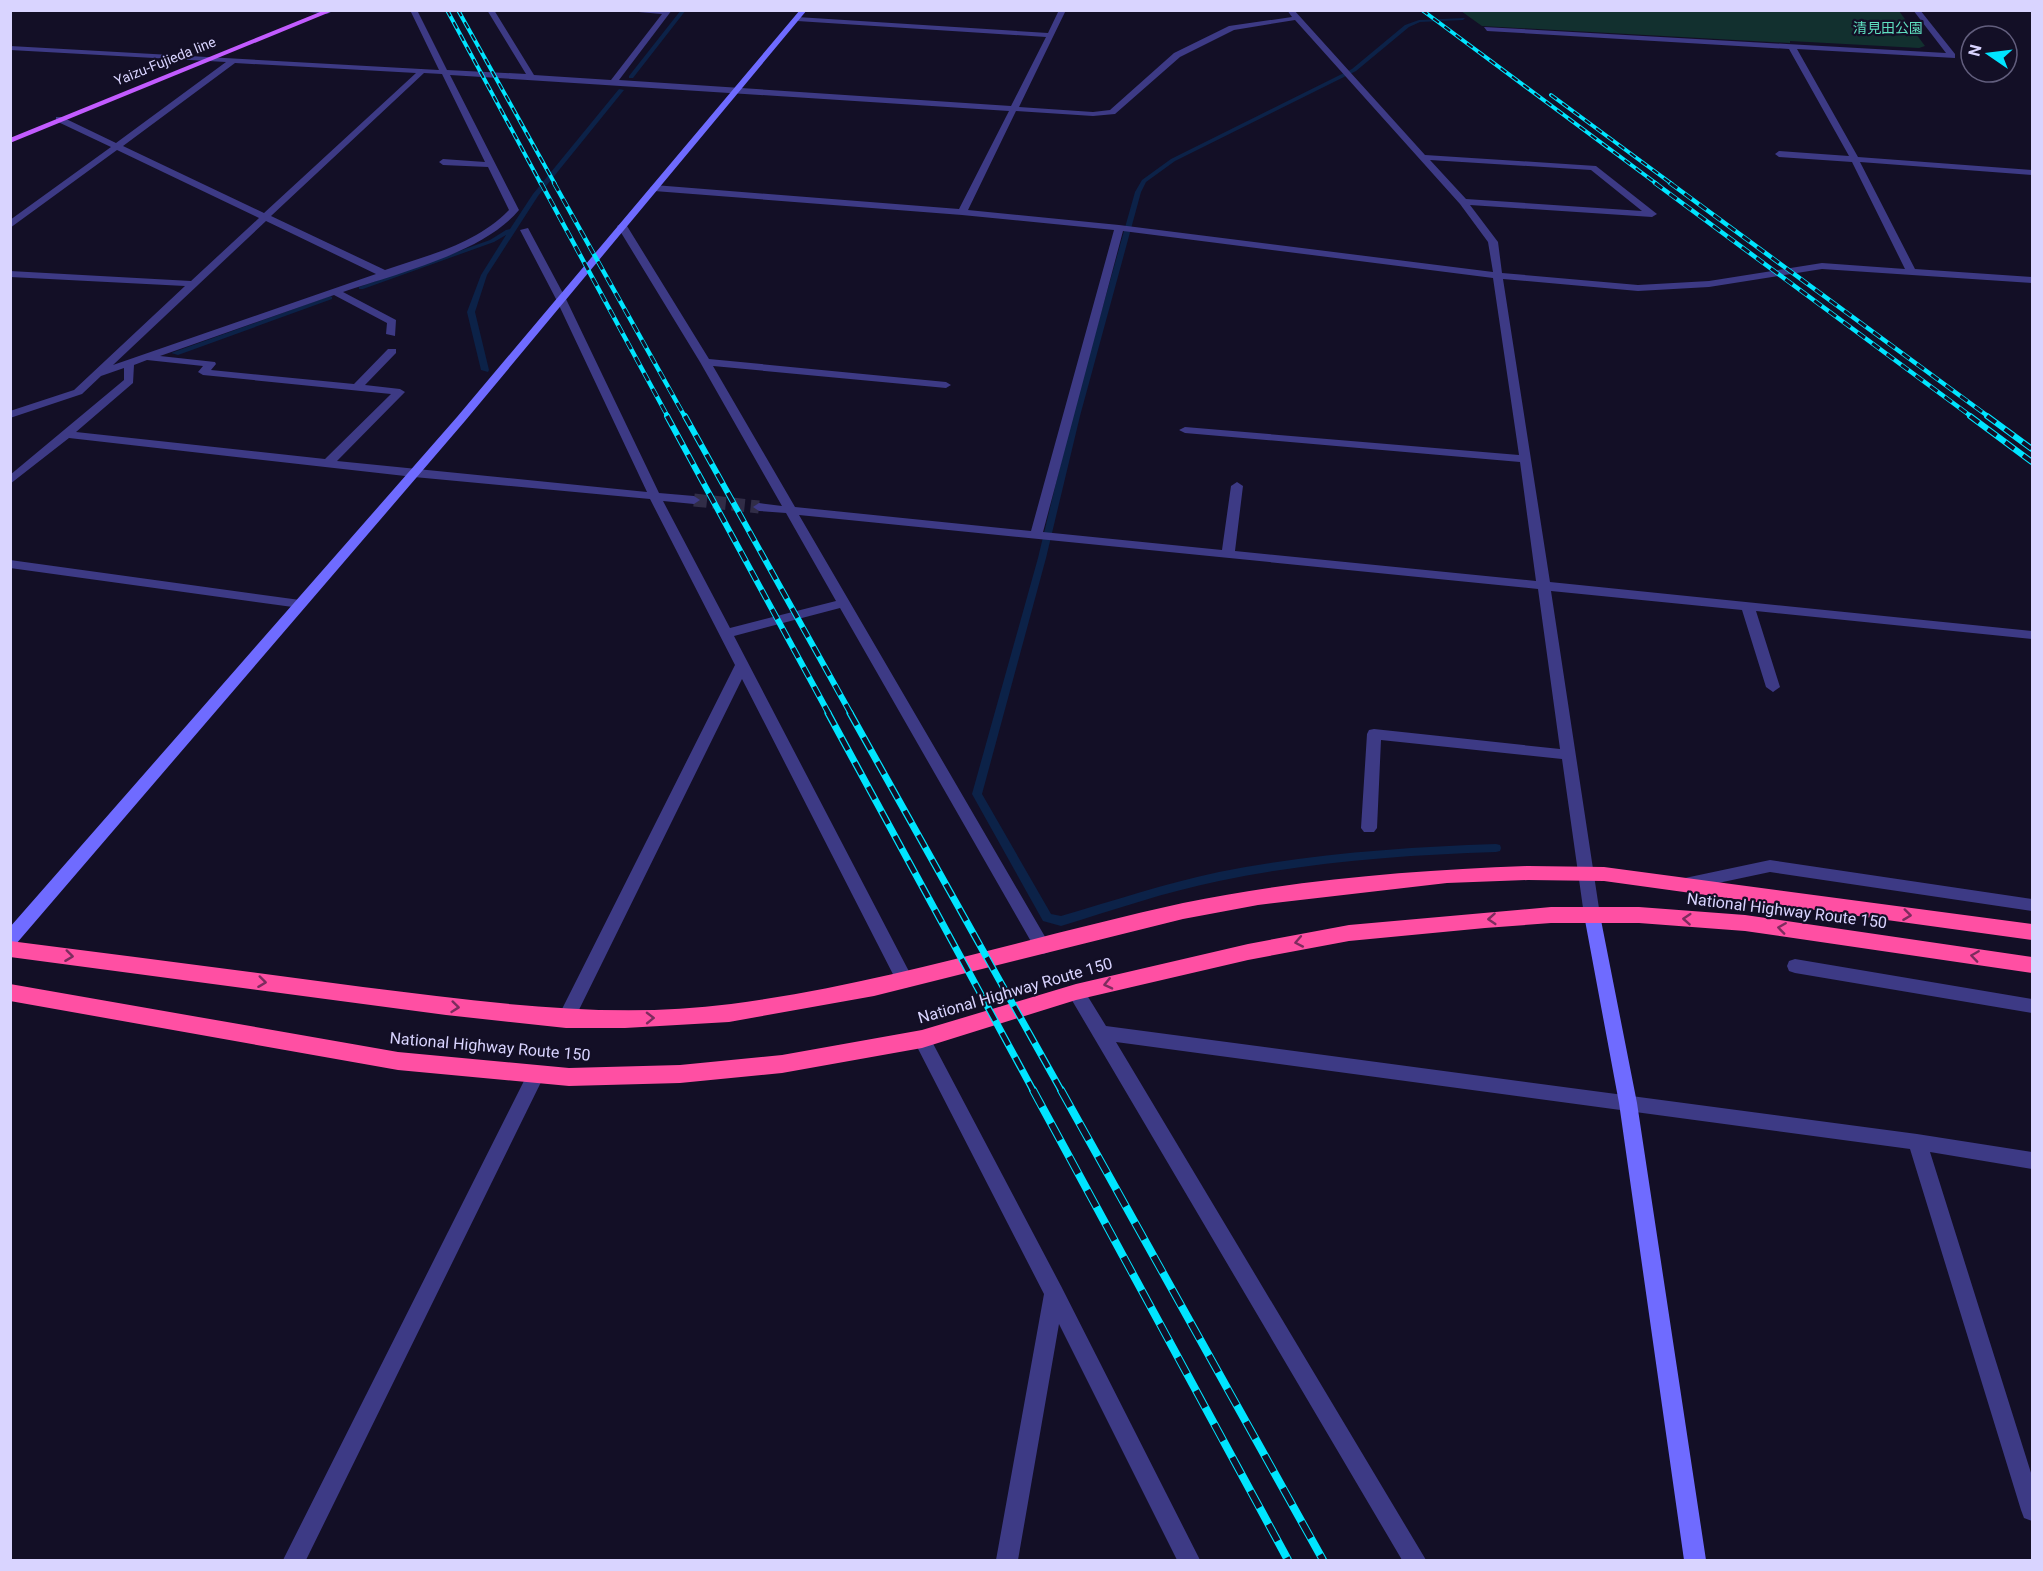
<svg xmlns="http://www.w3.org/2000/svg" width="2043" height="1571" font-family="Roboto,'Noto Sans JP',sans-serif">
  <rect width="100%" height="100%" fill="#130f26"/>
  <path fill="#12302f" d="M 1461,11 L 1899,11 L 1925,46 L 1919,48 L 1790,41 L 1790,43 L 1482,26 Z"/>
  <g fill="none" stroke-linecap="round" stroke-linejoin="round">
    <path fill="#0c2248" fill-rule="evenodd" d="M 681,10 L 686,10 L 633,78 L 629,78 L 629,76 Z
      M 1465,18 L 1463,20 L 1420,22 L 1409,27 L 1356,71 L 1175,161 L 1146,182 L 1141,192 L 1080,416 L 1046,558 L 982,794 L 1051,914 L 1061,916 C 1113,901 1166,883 1219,872 C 1311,854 1403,847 1496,844 L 1500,845 L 1501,848 L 1500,851 L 1496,852 C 1403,855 1310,862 1219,881 C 1165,892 1113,910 1061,926 L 1043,921 L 972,794 L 1038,558 L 1072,416 L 1135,192 L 1142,180 L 1171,159 L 1352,69 L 1405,25 L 1419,20 Z
      M 619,89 L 624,90 L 538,196 L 487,275 L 475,312 L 489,370 L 488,372 L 481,370 L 467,312 L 481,275 L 506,235 L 494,242 L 363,289 L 359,289 L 359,287 L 490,240 L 506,230 L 510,229 L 533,194 Z
      M 330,296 L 332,297 L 332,299 L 178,355 L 171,353 Z"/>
    <path stroke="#312d47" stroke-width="13" stroke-dasharray="13 6" stroke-linecap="butt" d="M 694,500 L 759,507"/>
    <path fill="#3d3a85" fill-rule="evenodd" d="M 290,10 L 329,10 L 331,12 L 327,14 Z
      M 410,10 L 417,10 L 447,70 L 526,74 L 487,10 L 494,10 L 534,75 L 611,80 L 662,14 L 615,10 L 672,10 L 619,80 L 1011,106 L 1046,37 L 797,21 L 793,19 L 797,17 L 1048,33 L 1059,10 L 1066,10 L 1019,107 L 1093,112 L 1110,110 L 1174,53 L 1229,26 L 1292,17 L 1287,10 L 1294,10 L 1425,155 L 1596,166 L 1657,214 L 1652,217 L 1470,205 L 1498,242 L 1502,273 L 1638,285 L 1709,281 L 1822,263 L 1905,269 L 1852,162 L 1779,157 L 1775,154 L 1779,151 L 1849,156 L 1789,49 L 1487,31 L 1484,27 L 1946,53 L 1913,10 L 1920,10 L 1955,54 L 1955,58 L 1797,49 L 1858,157 L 2032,170 L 2032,175 L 1860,162 L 1915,269 L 2032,277 L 2032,283 L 1822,269 L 1709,287 L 1638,291 L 1503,279 L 1550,582 L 2032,631 L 2032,639 L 1756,611 L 1780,687 L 1773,692 L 1766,687 L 1742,610 L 1551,591 L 1600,915 L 1598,920 L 1592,921 L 1586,920 L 1584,915 L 1562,759 L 1381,740 L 1377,828 L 1374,832 L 1364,832 L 1361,828 L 1367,734 L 1369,730 L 1374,729 L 1560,749 L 1538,589 L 799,515 L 1051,947 L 1049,952 L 1043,954 L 1037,952 L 840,608 L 734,636 L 914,981 L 911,986 L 905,988 L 899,986 L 742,679 L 572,1024 L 566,1026 L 560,1024 L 557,1019 L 735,665 L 650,499 L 414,477 L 69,438 L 10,484 L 10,475 L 124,380 L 124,368 L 101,376 L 82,394 L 10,418 L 10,411 L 74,390 L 185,286 L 10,277 L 10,271 L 191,281 L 259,218 L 117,150 L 10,228 L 10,220 L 111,147 L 56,121 L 56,117 L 62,117 L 116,143 L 226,62 L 10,50 L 10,46 L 439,70 ZM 1295,20 L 1460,204 L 1488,242 L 1493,272 L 1119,225 L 968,210 L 1016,111 L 1093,116 L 1115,114 L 1180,57 L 1234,30 ZM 235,63 L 416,73 L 264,213 L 123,146 ZM 424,73 L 442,74 L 485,162 L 443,159 L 439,162 L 443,165 L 488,167 L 509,210 C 476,244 429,255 385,270 L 271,216 ZM 450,75 L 1009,111 L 959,209 L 654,185 L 650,188 L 654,191 L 962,215 L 1114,230 L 1031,531 L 795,507 L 713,366 L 946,388 L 951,385 L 946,382 L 709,359 L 627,226 L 622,223 L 617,226 L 700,362 L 782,506 L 759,503 L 753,507 L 759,511 L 786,513 L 836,601 L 730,628 L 663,501 L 694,504 L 700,500 L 694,496 L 659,493 L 566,299 L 528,228 L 520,230 L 556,299 L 647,492 L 337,461 L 405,392 L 400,389 L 365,385 L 396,353 L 396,349 L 388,349 L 354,384 L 211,370 L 216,364 L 215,362 L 160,356 L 334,295 L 387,323 L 386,334 L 395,336 L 396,320 L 343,292 C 395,274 484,253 519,210 ZM 1430,160 L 1591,170 L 1642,211 L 1466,199 ZM 266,221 L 376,274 L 113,365 ZM 1123,231 L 1493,278 L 1519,455 L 1185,427 L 1179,430 L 1185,433 L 1520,462 L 1536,581 L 1235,551 L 1243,486 L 1237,482 L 1231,486 L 1222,550 L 1043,532 ZM 147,360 L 203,366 L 198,372 L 203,375 L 391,394 L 325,459 L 76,432 L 133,383 L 134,365 Z
      M 10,560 L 300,600 L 307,604 L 300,608 L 10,568 Z
      M 1770,860 L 2032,899 L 2032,911 L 1770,872 L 1685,890 L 1679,888 L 1677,884 L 1679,880 L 1685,878 Z
      M 1795,959 L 2032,999 L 2032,1013 L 1795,973 L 1789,971 L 1787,966 L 1789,961 Z
      M 1076,985 L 1082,987 L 1106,1026 L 1917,1134 L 2032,1152 L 2032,1169 L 1930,1152 L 2032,1476 L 2032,1521 L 2024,1518 L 2021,1510 L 1910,1149 L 1116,1042 L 1426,1560 L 1402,1560 L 1070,997 L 1067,992 L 1070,987 Z
      M 922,1032 L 928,1034 L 1061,1286 L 1200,1560 L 1177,1560 L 1059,1324 L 1018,1560 L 996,1560 L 1044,1294 L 913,1039 L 916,1034 Z
      M 536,1066 L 542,1069 L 545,1074 L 306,1560 L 283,1560 L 530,1069 Z"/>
    <path fill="#6f6bff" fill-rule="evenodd" d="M 800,10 L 807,10 L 465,421 L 16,944 L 10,945 L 10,927 L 457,417 Z
      M 1592,909 L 1598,910 L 1600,915 L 1637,1103 L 1706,1560 L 1684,1560 L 1619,1103 L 1584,915 L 1586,910 Z"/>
    <path fill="#c25bff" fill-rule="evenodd" d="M 325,10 L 335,10 L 10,143 L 10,138 Z"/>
    <path fill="#ff4fa3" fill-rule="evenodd" d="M 1528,866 L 1604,867 L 2032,924 L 2032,940 L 1604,881 L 1528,880 L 1447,883 L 1258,905 L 1183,919 L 874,996 L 729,1022 L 625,1028 L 566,1028 L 446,1015 L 10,957 L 10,941 C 128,956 245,971 363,987 C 485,1002 608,1020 731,1004 C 885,984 1032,936 1183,903 C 1294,880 1415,870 1528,866 Z
      M 1551,907 L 1639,907 L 1745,915 L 2032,957 L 2032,973 L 1745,931 L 1639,923 L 1551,923 L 1485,928 L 1349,941 L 1248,960 L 1076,1000 L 922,1048 L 782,1073 L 680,1083 L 569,1086 L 398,1070 L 10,1001 L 10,984 L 398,1052 L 569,1068 L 680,1065 L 782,1055 L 922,1030 L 1076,984 L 1248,944 L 1349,925 Z"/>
    <g stroke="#00e5ff" stroke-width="4">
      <path id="rail-far4" d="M 447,10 L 541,184
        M 458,10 L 555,184
        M 1422,10 L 1657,184
        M 1551,95 L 1672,184"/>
    </g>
    <g stroke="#00e5ff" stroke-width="4.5">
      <path id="rail-far3" d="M 541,183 L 668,417
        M 554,183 L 685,417
        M 1655,183 L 1972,417
        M 1670,183 L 1989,417"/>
    </g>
    <g stroke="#00e5ff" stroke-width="6">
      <path id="rail-far2" d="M 667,416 L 829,714
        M 685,416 L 851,714
        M 1970,416 L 2032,462
        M 1987,416 L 2032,449"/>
    </g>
    <g stroke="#00e5ff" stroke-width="7">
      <path id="rail-far1" d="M 828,713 L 1034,1092
        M 850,713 L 1062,1092"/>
    </g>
    <g stroke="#00e5ff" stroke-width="8">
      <path id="rail" d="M 1033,1090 L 1288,1560
        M 1061,1090 L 1323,1560"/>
    </g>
    <use href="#rail-far4" stroke="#130f26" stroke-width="2" stroke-dasharray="7" stroke-linecap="butt"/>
    <use href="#rail-far3" stroke="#130f26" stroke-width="3" stroke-dasharray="9" stroke-linecap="butt"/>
    <use href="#rail-far2" stroke="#130f26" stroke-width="4" stroke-dasharray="11" stroke-linecap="butt"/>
    <use href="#rail-far1" stroke="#130f26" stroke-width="4.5" stroke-dasharray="14" stroke-linecap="butt"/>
    <use href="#rail" stroke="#130f26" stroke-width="6" stroke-dasharray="19" stroke-linecap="butt"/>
  </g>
  <defs><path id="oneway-chevron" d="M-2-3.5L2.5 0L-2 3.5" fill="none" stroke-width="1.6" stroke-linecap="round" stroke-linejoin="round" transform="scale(1.5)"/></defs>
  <g stroke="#7d2c5e">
    <use href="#oneway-chevron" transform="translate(1907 915) rotate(7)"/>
    <use href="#oneway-chevron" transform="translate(1492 919) rotate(176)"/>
    <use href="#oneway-chevron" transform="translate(1687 919) rotate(-176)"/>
    <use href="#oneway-chevron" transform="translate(1782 928) rotate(-172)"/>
    <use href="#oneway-chevron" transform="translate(1299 942) rotate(169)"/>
    <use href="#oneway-chevron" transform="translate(69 956) rotate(7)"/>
    <use href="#oneway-chevron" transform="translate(1975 956) rotate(-172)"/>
    <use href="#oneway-chevron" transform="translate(262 982) rotate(7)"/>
    <use href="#oneway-chevron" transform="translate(1108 984) rotate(167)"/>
    <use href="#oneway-chevron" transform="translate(455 1007) rotate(6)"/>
    <use href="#oneway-chevron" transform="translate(650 1018) rotate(-1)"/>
  </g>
  <g text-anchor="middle" stroke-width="4.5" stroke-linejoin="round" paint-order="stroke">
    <g font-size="14" fill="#5fe0c0" stroke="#130f26">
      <text x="1888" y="33">清見田公園</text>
    </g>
    <g font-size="14" fill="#d9d4ff" stroke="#130f26">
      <text transform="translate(165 61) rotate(-22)" y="5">Yaizu-Fujieda line</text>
    </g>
    <g font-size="16" fill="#d9d4ff" stroke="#130f26">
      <text transform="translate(1787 910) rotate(7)" y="6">National Highway Route 150</text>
      <text transform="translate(1015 990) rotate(-16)" y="6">National Highway Route 150</text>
      <text transform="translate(490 1046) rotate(5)" y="6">National Highway Route 150</text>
    </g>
  </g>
  <rect width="2043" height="1571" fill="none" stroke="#d9d4ff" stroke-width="24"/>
  <g transform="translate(1989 54) rotate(284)"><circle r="28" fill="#130f26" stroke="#625e7d" stroke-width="1.5"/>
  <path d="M0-4.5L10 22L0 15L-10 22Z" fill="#00e5ff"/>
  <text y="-9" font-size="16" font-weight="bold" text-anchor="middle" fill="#d9d4ff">N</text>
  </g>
</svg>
